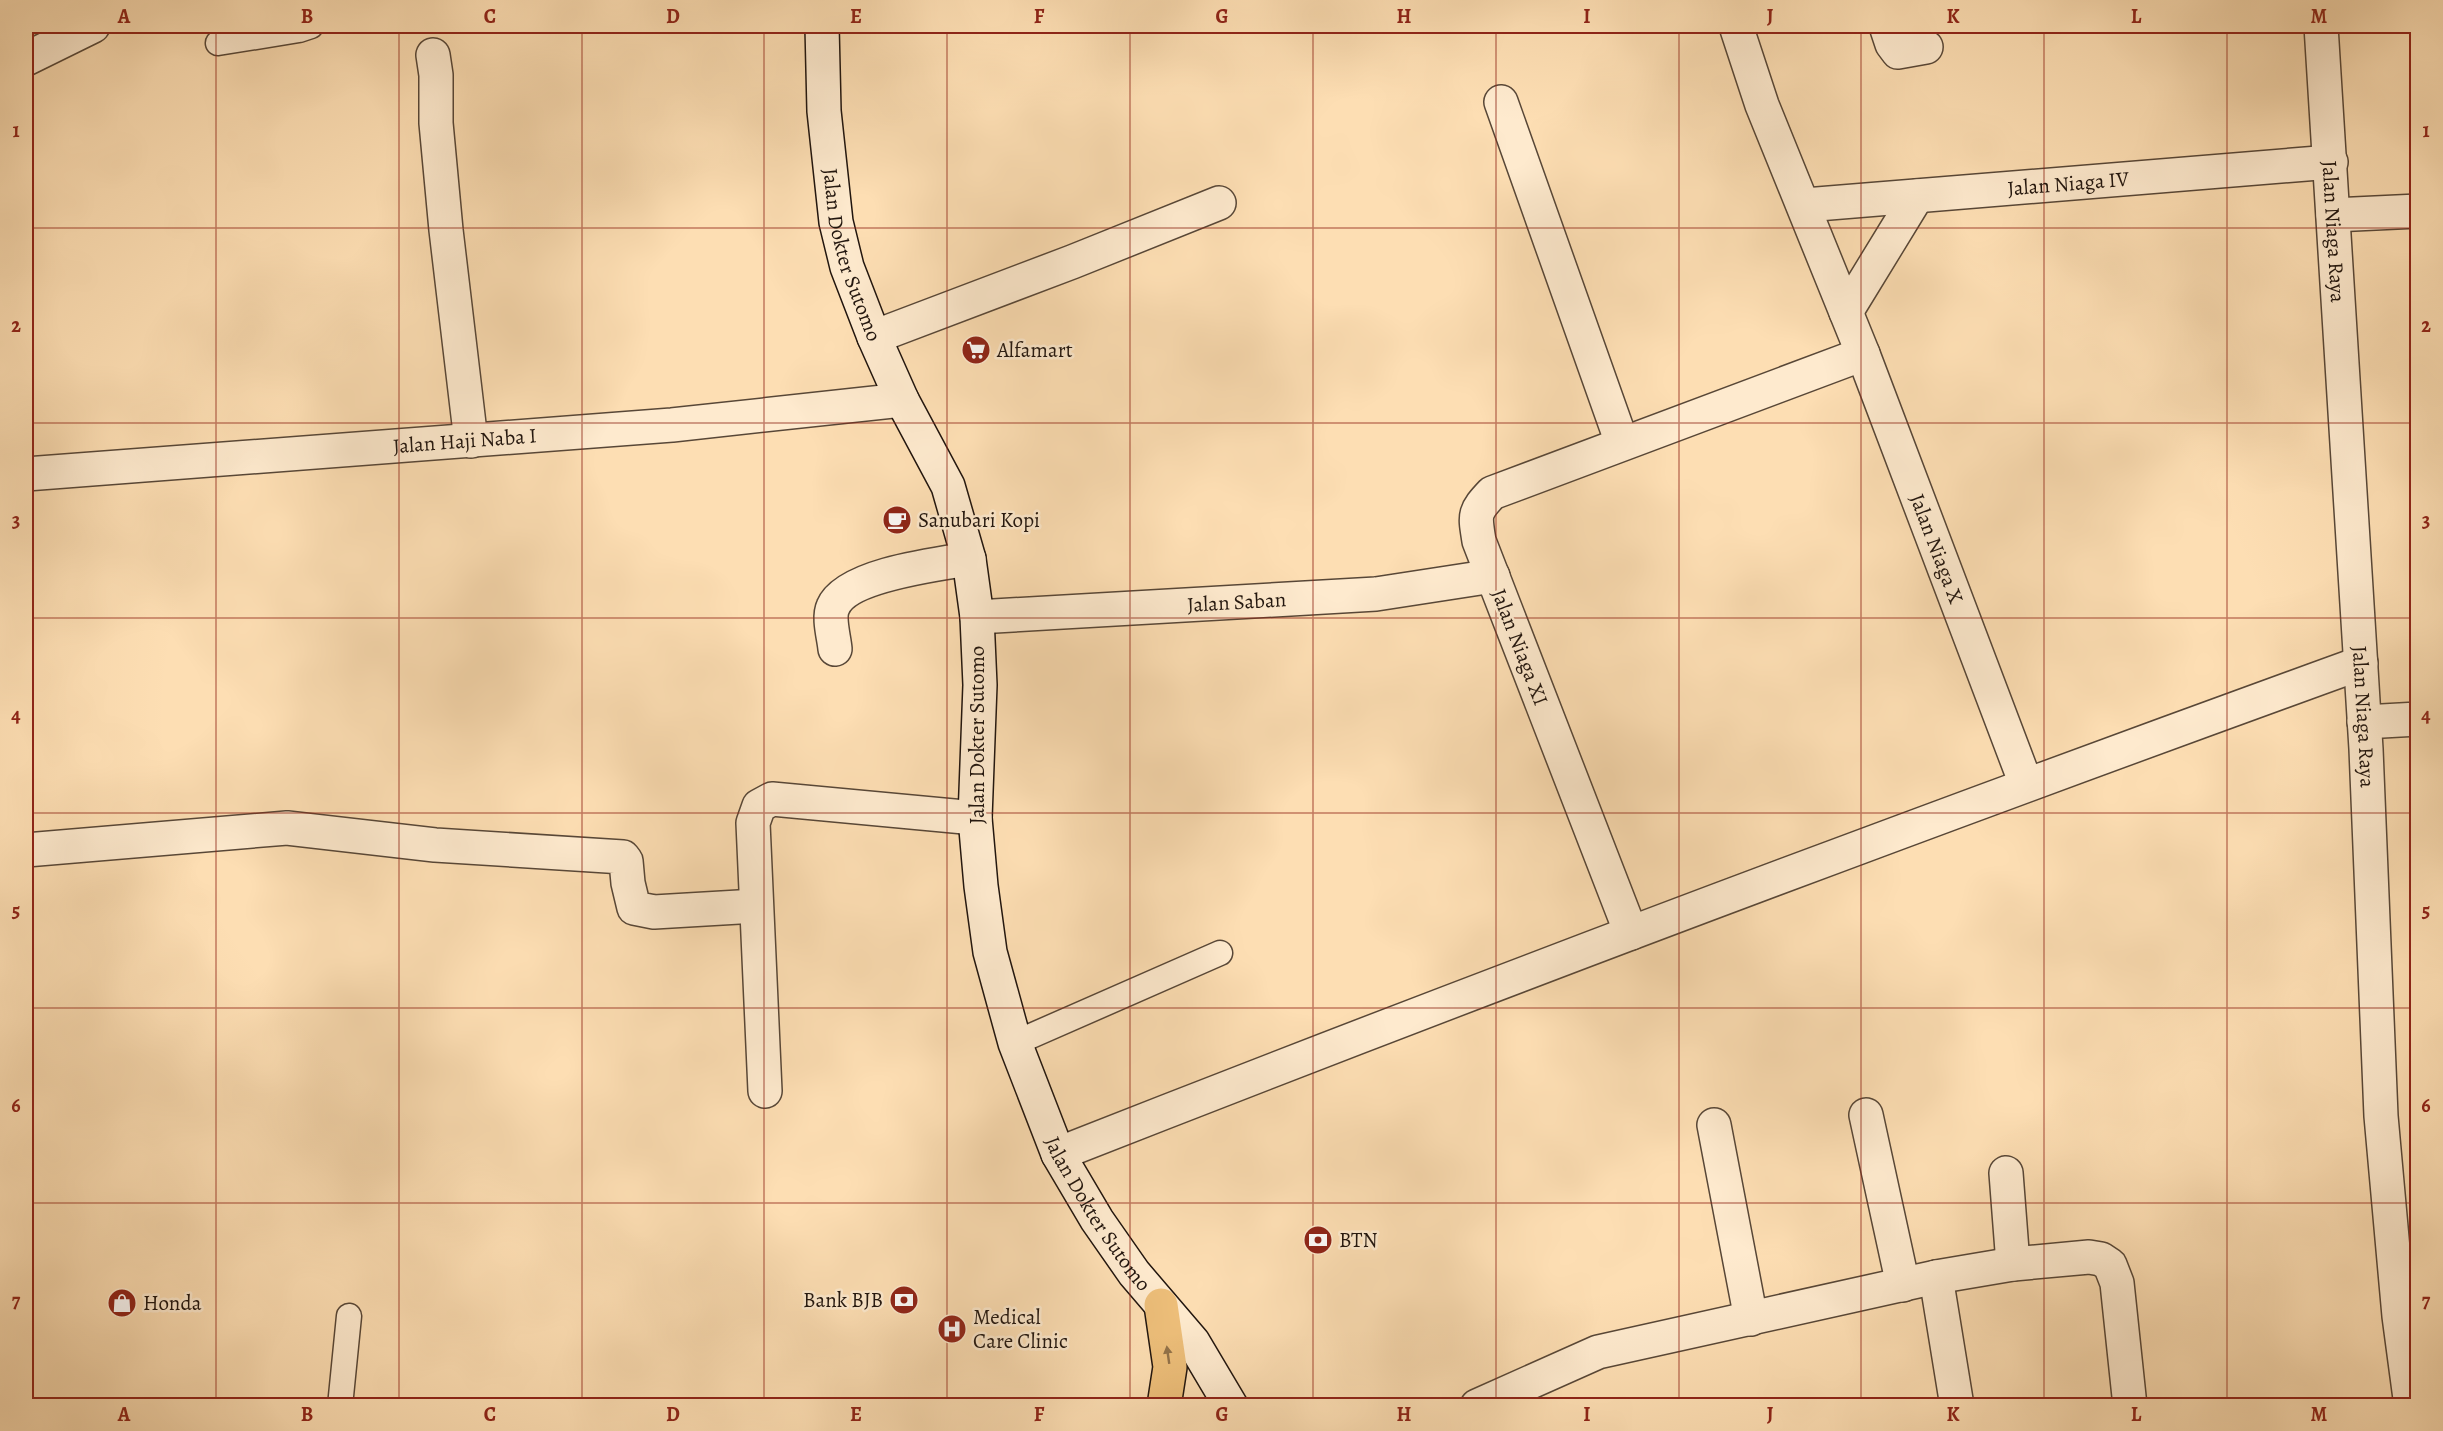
<svg xmlns="http://www.w3.org/2000/svg" width="2443" height="1431" font-family="Alegreya,serif">
  <rect width="100%" height="100%" fill="#fddeb3"/>
  <filter id="stains"><feTurbulence type="fractalNoise" baseFrequency=".00333" numOctaves="4"/><feColorMatrix values="0 0 0 0 .2 0 0 0 0 .09 0 0 0 0 .02 0 0 0 .5 -.17"/></filter>
  <radialGradient id="worn" r=".72"><stop offset=".6" stop-color="#630" stop-opacity="0"/><stop offset="1" stop-color="#630" stop-opacity=".3"/></radialGradient>
  <g fill="none" stroke-linecap="round" stroke-linejoin="round">
    <g stroke="#584737" stroke-width="27">
      <path id="lane" d="M 218,43 L 299,30 L 311,26
        M 1015,1043 L 1220,953
        M 340,1406 L 349,1316"/>
    </g>
    <g stroke="#584737" stroke-width="36">
      <g id="street">
        <path id="s1" d="M 1736,26 L 1762,105 L 1863,354 L 2026,784"/>
        <path d="M 1886,26 L 1892,44 L 1898,52 L 1926,47"/>
        <path id="s2" d="M 2321,26 L 2366,749 L 2381,1116 L 2399,1316 L 2411,1406"/>
        <path d="M 433,55 L 436,75 L 436,123 L 446,230 L 471,441"/>
        <path d="M 26,59 L 93,26"/>
        <path d="M 1501,102 L 1622,443"/>
        <path id="s3" d="M 1805,205 L 2331,162"/>
        <path d="M 2333,215 L 2418,211"/>
        <path d="M 1846,312 L 1917,196"/>
        <path d="M 874,337 L 1072,262 L 1219,203"/>
        <path id="s4" d="M 26,474 L 672,425 L 902,400"/>
        <path id="s5" d="M 977,617 L 1376,594 L 1493,576"/>
        <path d="M 835,649 C 834,637 828,618 833,607 C 846,575 938,564 969,559"/>
        <path d="M 2364,722 L 2418,719"/>
        <path d="M 26,850 L 287,828 L 435,845 L 623,857 L 626,861 L 628,883 L 634,908 L 654,912 L 756,906"/>
        <path d="M 1631,933 L 1479,541 C 1475,515 1473,513 1492,493 L 1863,354"/>
        <path d="M 765,1091 L 753,823 L 759,806 L 772,799 L 975,818"/>
        <path d="M 1866,1115 L 1903,1285"/>
        <path d="M 1714,1125 L 1751,1319"/>
        <path d="M 1058,1154 C 1490,984 1925,821 2361,663"/>
        <path d="M 2006,1173 L 2013,1264"/>
        <path d="M 1936,1277 L 1957,1406"/>
        <path d="M 1477,1406 L 1598,1352 L 1936,1277 L 2013,1264 L 2089,1257 L 2101,1259 L 2110,1265 L 2117,1283 L 2130,1406"/>
      </g>
    </g>
    <g stroke="#21150e" stroke-width="36">
      <g id="secondary">
        <path id="s6" d="M 822,26 L 824,111 L 836,222 L 847,267 L 874,337 L 902,400 L 948,486 L 969,559 L 977,617 L 980,685 L 975,818 L 981,886 L 990,952 L 1015,1043 L 1058,1154 L 1097,1220 L 1134,1273 L 1193,1342 L 1231,1406"/>
      </g>
    </g>
    <g stroke="#21150e" stroke-width="36">
      <path id="primary" d="M 1161,1305 L 1170,1367 L 1164,1406"/>
    </g>
    <use href="#lane" stroke="#feeace" stroke-width="24"/>
    <use href="#street" stroke="#feeace" stroke-width="33"/>
    <use href="#secondary" stroke="#feeace" stroke-width="33"/>
    <use href="#primary" stroke="#eebf7a" stroke-width="33"/>
  </g>
  <defs><path id="oneway-solid" d="M-6-.8H1V-3.2L6.5 0L1 3.2V.8H-6Z" transform="scale(1.5)"/></defs>
  <use fill="#927249" href="#oneway-solid" transform="translate(1168 1355) rotate(-98)"/>
  <path fill="none" stroke="#8f2418" stroke-width="1.5" stroke-opacity="0.55" d="M 216,26 L 216,1406M 399,26 L 399,1406M 582,26 L 582,1406M 764,26 L 764,1406M 947,26 L 947,1406M 1130,26 L 1130,1406M 1313,26 L 1313,1406M 1496,26 L 1496,1406M 1679,26 L 1679,1406M 1861,26 L 1861,1406M 2044,26 L 2044,1406M 2227,26 L 2227,1406M 26,228 L 2418,228M 26,423 L 2418,423M 26,618 L 2418,618M 26,813 L 2418,813M 26,1008 L 2418,1008M 26,1203 L 2418,1203"/>
  <defs>
    <g id="supermarket-disc" transform="scale(1.5)"><circle r="9.5" fill="#8f2418" stroke="#feeace"/><path d="M-6-5.5h2.5l.6 2H6L4.5 2H-2.5L-4.4-4H-6ZM-1.5 3.2a1.3 1.3 0 1 0 .1 0ZM3 3.2a1.3 1.3 0 1 0 .1 0Z" fill="#fff"/></g>
    <g id="cafe-disc" transform="scale(1.5)"><circle r="9.5" fill="#8f2418" stroke="#feeace"/><path d="M-5.5-4.5H6V0H3Q3 3.5 0 3.5H-2.5Q-5.5 3.5-5.5 0ZM3-3.2v2h1.7v-2ZM-6 4.5H4V6H-6Z" fill="#fff"/></g>
    <g id="bank-disc" transform="scale(1.5)"><circle r="9.5" fill="#8f2418" stroke="#feeace"/><path d="M-6-4H6V4H-6ZM0-2.3a2.3 2.3 0 1 0 0 4.6a2.3 2.3 0 1 0 0-4.6Z" fill="#fff"/></g>
    <g id="shop-disc" transform="scale(1.5)"><circle r="9.5" fill="#8f2418" stroke="#feeace"/><path d="M-5-2.5h2.3a2.7 3.5 0 0 1 5.4 0H5L5.5 6h-11ZM-1.5-2.5h3a1.5 2.3 0 0 0-3 0Z" fill="#fff"/></g>
    <g id="hospital-disc" transform="scale(1.5)"><circle r="9.5" fill="#8f2418" stroke="#feeace"/><path d="M-5-5h3v3.5h4V-5h3V5h-3V1.5h-4V5h-3Z" fill="#fff"/></g>
  </defs>
  <g fill-rule="evenodd">
    <use href="#supermarket-disc" x="976" y="350"/>
    <use href="#cafe-disc" x="897" y="520"/>
    <use href="#bank-disc" x="1318" y="1240"/>
    <use href="#bank-disc" x="904" y="1300"/>
    <use href="#shop-disc" x="122" y="1303"/>
    <use href="#hospital-disc" x="952" y="1329"/>
  </g>
  <g text-anchor="middle" stroke-width="5" stroke-linejoin="round" paint-order="stroke">
    <g font-size="21" fill="#21150e" stroke="#feeace">
      <text dy="7" stroke="none"><textPath href="#s3" startOffset="264">Jalan Niaga IV</textPath></text>
      <text dy="7" stroke="none"><textPath href="#s2" startOffset="206">Jalan Niaga Raya</textPath></text>
      <text dy="7" stroke="none"><textPath href="#s6" startOffset="232">Jalan Dokter Sutomo</textPath></text>
      <text dy="7" stroke="none"><textPath href="#s4" startOffset="440">Jalan Haji Naba I</textPath></text>
      <text dy="7" stroke="none"><textPath href="#s1" startOffset="560">Jalan Niaga X</textPath></text>
      <text dy="7" stroke="none"><textPath href="#s5" startOffset="260">Jalan Saban</textPath></text>
      <text transform="translate(1520 647) rotate(69)" y="7">Jalan Niaga XI</text>
      <text dy="7" stroke="none"><textPath href="#s2" startOffset="692">Jalan Niaga Raya</textPath></text>
      <text transform="translate(977 735) rotate(-90)" y="7">Jalan Dokter Sutomo</text>
      <text dy="7" stroke="none"><textPath href="#s6" startOffset="1240">Jalan Dokter Sutomo</textPath></text>
    </g>
    <g font-size="21" fill="#21150e" stroke="#feeace" text-anchor="start">
      <text x="997" y="357">Alfamart</text>
      <text x="918" y="527">Sanubari Kopi</text>
      <text x="1339" y="1247">BTN</text>
      <text x="883" y="1307" text-anchor="end">Bank BJB</text>
      <text x="143" y="1310">Honda</text>
      <text x="973" y="1324">Medical<tspan x="973" dy="24">Care Clinic</tspan></text>
    </g>
  </g>
  <rect width="2443" height="1431" fill="none" stroke="#fddeb3" stroke-width="66"/>
  <rect x="33" y="33" width="2377" height="1365" fill="none" stroke="#8f2418" stroke-width="2"/>
  <g font-size="20" text-anchor="middle" font-weight="bold" fill="#8f2418">
    <text x="124" y="23">A</text>
    <text x="307" y="23">B</text>
    <text x="490" y="23">C</text>
    <text x="673" y="23">D</text>
    <text x="856" y="23">E</text>
    <text x="1039" y="23">F</text>
    <text x="1222" y="23">G</text>
    <text x="1404" y="23">H</text>
    <text x="1587" y="23">I</text>
    <text x="1770" y="23">J</text>
    <text x="1953" y="23">K</text>
    <text x="2136" y="23">L</text>
    <text x="2319" y="23">M</text>
    <text x="16" y="137">1</text>
    <text x="2426" y="137">1</text>
    <text x="16" y="332">2</text>
    <text x="2426" y="332">2</text>
    <text x="16" y="527">3</text>
    <text x="2426" y="527">3</text>
    <text x="16" y="722">4</text>
    <text x="2426" y="722">4</text>
    <text x="16" y="917">5</text>
    <text x="2426" y="917">5</text>
    <text x="16" y="1112">6</text>
    <text x="2426" y="1112">6</text>
    <text x="16" y="1307">7</text>
    <text x="2426" y="1307">7</text>
    <text x="124" y="1421">A</text>
    <text x="307" y="1421">B</text>
    <text x="490" y="1421">C</text>
    <text x="673" y="1421">D</text>
    <text x="856" y="1421">E</text>
    <text x="1039" y="1421">F</text>
    <text x="1222" y="1421">G</text>
    <text x="1404" y="1421">H</text>
    <text x="1587" y="1421">I</text>
    <text x="1770" y="1421">J</text>
    <text x="1953" y="1421">K</text>
    <text x="2136" y="1421">L</text>
    <text x="2319" y="1421">M</text>
  </g>
  <rect width="100%" height="100%" filter="url(#stains)"/>
  <rect width="100%" height="100%" fill="url(#worn)"/>
</svg>
